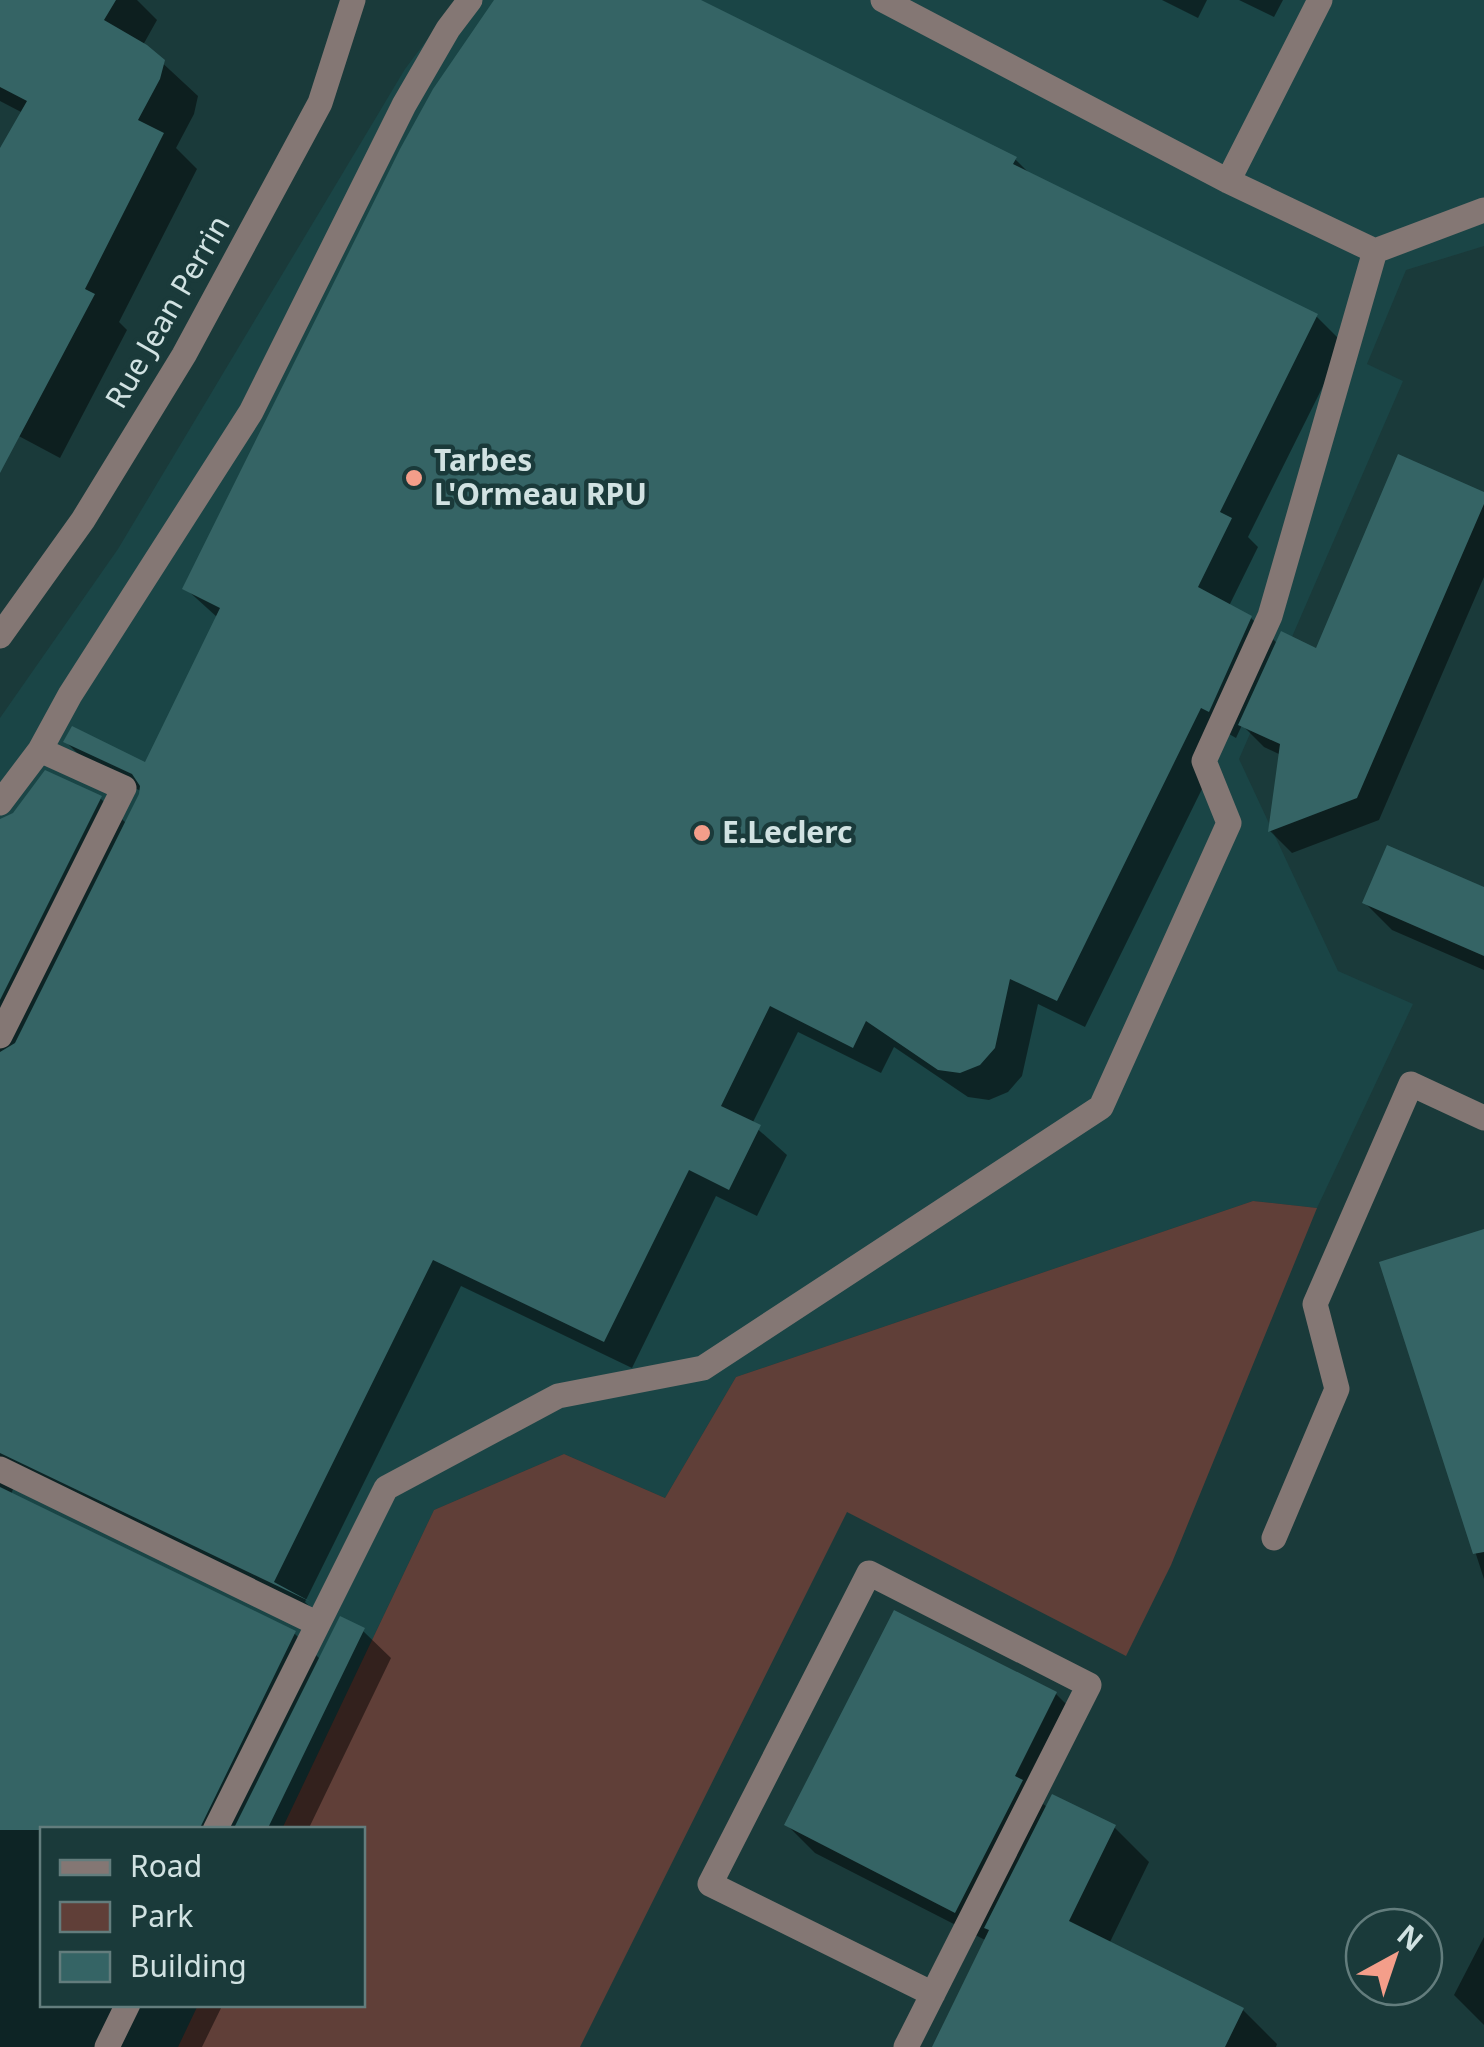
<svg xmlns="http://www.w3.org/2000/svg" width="1484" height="2047" font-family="'Noto Sans',sans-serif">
  <rect width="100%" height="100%" fill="#1a3a3a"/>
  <path fill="#1a4546" d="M 457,0 L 1484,0 L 1484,246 L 1406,270 L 1367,364 L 1403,381 L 1239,759 L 1338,971 L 1413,1004 L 1317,1208 L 1253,1201 L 736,1377 L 665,1498 L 564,1454 L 434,1510 L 282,1829 L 42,1830 L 42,2004 L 198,2005 L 178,2047 L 0,2047 L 0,718 L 118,549 L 405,69 Z"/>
  <path fill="#603f38" d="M 1253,1201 L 1317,1208 L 1171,1565 L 1126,1656 L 847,1512 L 580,2047 L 178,2047 L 198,2005 L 362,2004 L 362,1830 L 282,1829 L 434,1510 L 564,1454 L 665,1498 L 736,1377 Z"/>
  <path fill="#0007" d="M 0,0 L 137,0 L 157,20 L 143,45 L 198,96 L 194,114 L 176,148 L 197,169 L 119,322 L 127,330 L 60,458 L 0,426 L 0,153 L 23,113 L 0,101 Z
    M 530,0 L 695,0 L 1015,159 L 1032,176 L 1317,317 L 1344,344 L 1248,537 L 1258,547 L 1229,606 L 1251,618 L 1278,644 L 1317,652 L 1484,495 L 1484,577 L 1379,820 L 1292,853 L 1270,831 L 1281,755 L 1264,747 L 1242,725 L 1236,738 L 1229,734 L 1085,1027 L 1038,1004 L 1022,1076 L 1008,1092 L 989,1100 L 968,1097 L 894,1047 L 881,1073 L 798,1032 L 752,1124 L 787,1155 L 757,1216 L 716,1196 L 632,1368 L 461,1286 L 305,1602 L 327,1623 L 13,1489 L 11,1495 L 295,1634 L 321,1660 L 363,1631 L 391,1658 L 308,1830 L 42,1830 L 42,2004 L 223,2004 L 202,2047 L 0,2047 L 0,820 L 100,798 L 126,823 L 141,791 L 93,769 L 66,742 L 146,765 L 218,618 L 185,588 Z
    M 1162,0 L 1207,0 L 1198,18 Z
    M 1239,0 L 1283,0 L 1274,17 Z
    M 1484,889 L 1484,970 L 1392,930 L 1364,902 Z
    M 1484,1231 L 1484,1579 L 1382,1264 Z
    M 895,1613 L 1056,1694 L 1084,1722 L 1042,1803 L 1048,1808 L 1114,1827 L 1149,1862 L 1109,1944 L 1243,2010 L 1277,2044 L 1276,2047 L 935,2047 L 987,1941 L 815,1853 L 787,1825 Z
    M 1484,1937 L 1484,2025 L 1454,1995 Z"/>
  <path fill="#356465" d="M 0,0 L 116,0 L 104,20 L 147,45 L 165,60 L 160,79 L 138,120 L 164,133 L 85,289 L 95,294 L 0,473 L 0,148 L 27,101 L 0,87 Z
    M 494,0 L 701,0 L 1017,157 L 1013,164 L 1318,314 L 1220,512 L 1232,518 L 1198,587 L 1252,616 L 1209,712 L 1201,708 L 1057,1001 L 1010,979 L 995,1048 L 980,1065 L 960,1073 L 938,1070 L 866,1021 L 853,1048 L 770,1006 L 721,1106 L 761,1125 L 729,1190 L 689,1170 L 604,1342 L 433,1260 L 274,1582 L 311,1602 L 0,1453 L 0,1052 L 15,1043 L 139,794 L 140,786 L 132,774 L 63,742 L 72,726 L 145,762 L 220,608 L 182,589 L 400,149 L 433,89 Z
    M 1398,454 L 1484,492 L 1484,504 L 1357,798 L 1268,832 L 1280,744 L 1238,725 L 1281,631 L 1316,648 Z
    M 45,770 L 102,796 L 0,1000 L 0,819 L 13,813 Z
    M 1387,845 L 1484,887 L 1484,956 L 1362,903 Z
    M 1484,1229 L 1484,1552 L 1473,1554 L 1379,1262 Z
    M 0,1487 L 296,1631 L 199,1830 L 0,1830 Z
    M 894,1610 L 1057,1692 L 1015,1776 L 1023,1780 L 955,1913 L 784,1825 Z
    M 340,1616 L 365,1628 L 267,1830 L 233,1830 Z
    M 1052,1794 L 1116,1825 L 1069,1921 L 1244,2008 L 1225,2047 L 932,2047 L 989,1930 L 984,1928 Z"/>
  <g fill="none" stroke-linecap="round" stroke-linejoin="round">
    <path stroke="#847774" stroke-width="25" d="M 883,0 L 1228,181 L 1375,251 L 1484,210
      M 1228,181 L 1320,0
      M 0,636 L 83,520 L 184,355 L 320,103 L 353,0
      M 40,750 L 70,695 L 251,412 L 404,105 L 448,29 L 470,0
      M 0,803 L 40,750 L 124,788 L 0,1036
      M 0,1469 L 318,1624 L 215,1830
      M 1274,1538 L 1337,1389 L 1315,1304 L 1411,1084 L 1484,1118
      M 318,1624 L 386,1488 L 558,1396 L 703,1368 L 1101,1107 L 1229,823 L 1204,761 L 1270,616 L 1375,251
      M 107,2047 L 128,2004
      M 906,2047 L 1089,1685 L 869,1573 L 710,1884 L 933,1994"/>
  </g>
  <g fill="#f49e8a" stroke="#1a3a3a" stroke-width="4">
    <circle cx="414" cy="478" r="10"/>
    <circle cx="702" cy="833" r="10"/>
  </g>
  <g text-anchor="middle" stroke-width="9" stroke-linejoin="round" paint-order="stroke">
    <g font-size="30" fill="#d1e2e2" stroke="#1a3a3a">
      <text transform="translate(168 312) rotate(-60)" y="10">Rue Jean Perrin</text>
    </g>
    <g font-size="30" font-weight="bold" fill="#d1e2e2" stroke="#1a3a3a" text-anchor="start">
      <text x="434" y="471">Tarbes<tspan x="434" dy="34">L'Ormeau RPU</tspan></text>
      <text x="722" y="843">E.Leclerc</text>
    </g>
  </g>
  <rect x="40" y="1827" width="325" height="180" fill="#1a3a3a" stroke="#637d7d" stroke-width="2.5"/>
  <rect x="60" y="1860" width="50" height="15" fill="#847774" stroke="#637d7d" stroke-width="2.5"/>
  <text x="130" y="1877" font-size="30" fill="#d1e2e2">Road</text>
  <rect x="60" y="1902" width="50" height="30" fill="#603f38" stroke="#637d7d" stroke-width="2.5"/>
  <text x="130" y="1927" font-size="30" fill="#d1e2e2">Park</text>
  <rect x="60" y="1952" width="50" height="30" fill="#356465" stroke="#637d7d" stroke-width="2.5"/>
  <text x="130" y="1977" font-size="30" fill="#d1e2e2">Building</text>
  <g transform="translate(1394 1957) rotate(40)"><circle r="48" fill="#1a3a3a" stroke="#637d7d" stroke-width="2.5"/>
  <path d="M0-8L18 38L0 25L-18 38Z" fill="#f49e8a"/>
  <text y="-15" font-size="28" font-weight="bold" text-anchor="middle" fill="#d1e2e2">N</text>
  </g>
</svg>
